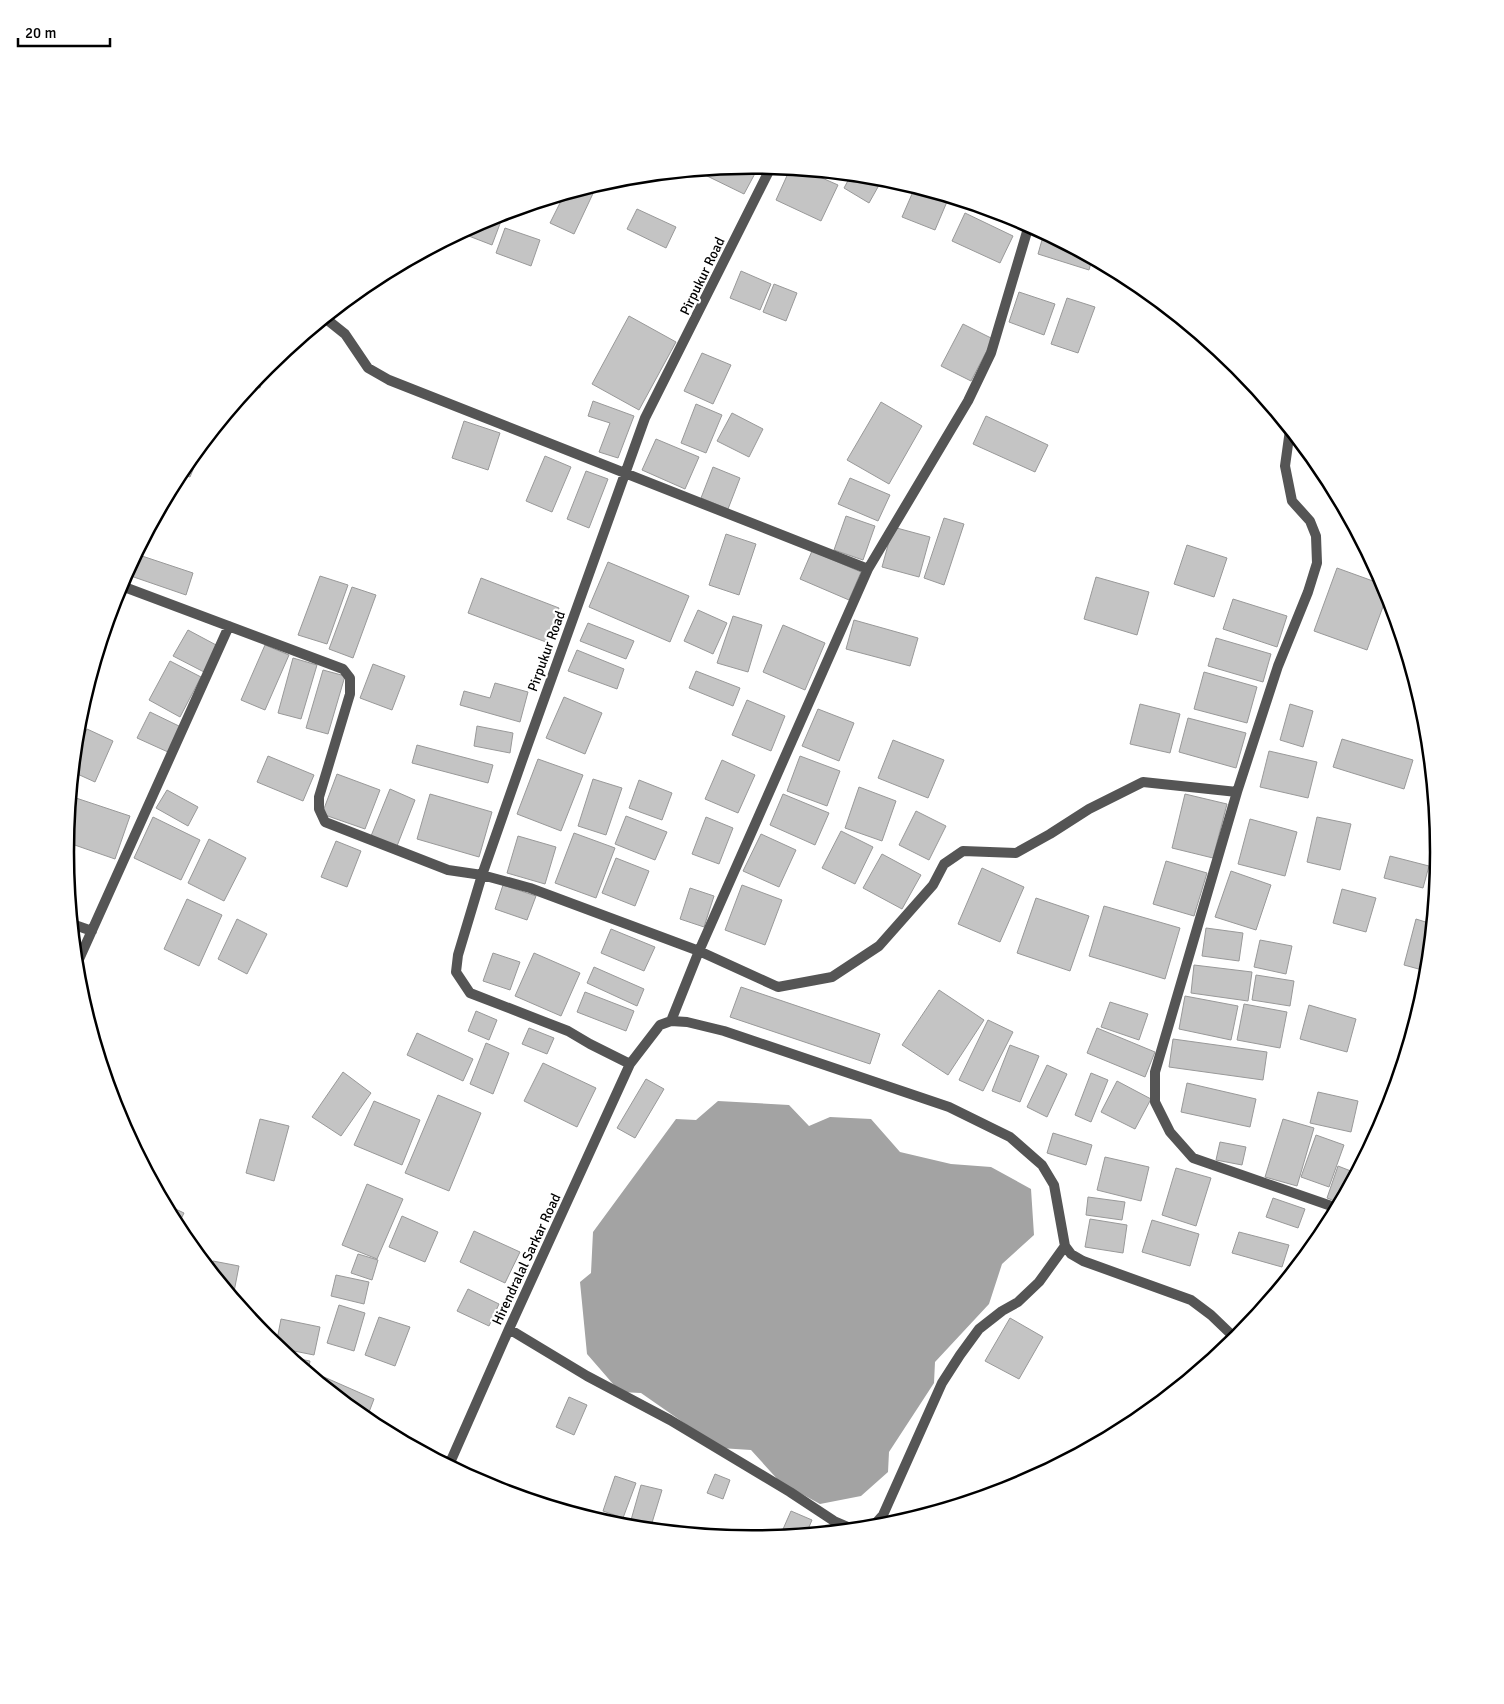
<svg xmlns="http://www.w3.org/2000/svg" width="1504" height="1704" font-family="Signika,sans-serif">
  <rect width="100%" height="100%" fill="#fff"/>
  <path fill="#a3a3a3" d="M 718,1101 L 789,1105 L 809,1126 L 830,1117 L 871,1119 L 900,1152 L 951,1164 L 991,1167 L 1031,1189 L 1034,1235 L 1002,1264 L 989,1304 L 935,1362 L 934,1383 L 889,1452 L 888,1472 L 861,1496 L 820,1504 L 780,1482 L 751,1450 L 720,1448 L 641,1393 L 620,1392 L 587,1354 L 580,1282 L 591,1273 L 593,1232 L 676,1119 L 696,1120 Z"/>
  <path fill="#c4c4c4" stroke="#999" d="M 752,165 L 759,166 L 744,194 L 703,174 L 705,170 Z
    M 790,169 L 804,170 L 838,185 L 821,221 L 776,200 Z
    M 851,175 L 883,178 L 869,203 L 844,188 Z
    M 597,185 L 574,234 L 550,223 L 564,195 Z
    M 915,187 L 949,197 L 935,230 L 902,217 Z
    M 637,209 L 676,227 L 666,248 L 627,229 Z
    M 504,213 L 492,245 L 461,233 L 489,217 Z
    M 965,213 L 1013,236 L 1000,263 L 952,241 Z
    M 505,228 L 540,240 L 531,266 L 496,253 Z
    M 1044,233 L 1092,259 L 1089,270 L 1038,254 Z
    M 741,271 L 771,284 L 760,310 L 730,298 Z
    M 774,284 L 797,293 L 786,321 L 763,312 Z
    M 1019,292 L 1055,304 L 1044,335 L 1009,322 Z
    M 1067,298 L 1095,307 L 1078,353 L 1051,344 Z
    M 629,316 L 676,342 L 639,410 L 592,384 Z
    M 963,324 L 993,339 L 971,381 L 941,366 Z
    M 702,353 L 731,365 L 713,404 L 684,391 Z
    M 264,368 L 260,388 L 251,385 Z
    M 593,401 L 634,416 L 618,458 L 599,452 L 610,423 L 588,416 Z
    M 881,402 L 922,426 L 889,484 L 847,460 Z
    M 696,404 L 722,415 L 706,453 L 681,443 Z
    M 732,413 L 763,429 L 749,457 L 717,441 Z
    M 986,416 L 1048,445 L 1035,472 L 973,444 Z
    M 464,421 L 500,433 L 488,470 L 452,458 Z
    M 656,439 L 699,457 L 685,489 L 642,470 Z
    M 204,443 L 190,477 L 179,473 L 181,470 Z
    M 545,456 L 571,467 L 552,512 L 526,501 Z
    M 713,467 L 740,478 L 728,509 L 701,498 Z
    M 586,471 L 608,479 L 589,528 L 567,519 Z
    M 850,478 L 890,495 L 878,521 L 838,504 Z
    M 846,516 L 875,526 L 863,560 L 834,550 Z
    M 944,518 L 964,524 L 944,585 L 924,578 Z
    M 893,527 L 930,537 L 919,577 L 882,567 Z
    M 726,534 L 756,544 L 739,595 L 709,585 Z
    M 1187,545 L 1227,558 L 1214,597 L 1174,584 Z
    M 812,551 L 861,572 L 849,600 L 800,579 Z
    M 136,554 L 193,573 L 186,595 L 125,574 Z
    M 608,562 L 689,596 L 670,642 L 589,607 Z
    M 1337,568 L 1384,585 L 1387,589 L 1388,593 L 1367,650 L 1314,631 Z
    M 320,576 L 348,585 L 327,644 L 298,635 Z
    M 1096,577 L 1149,592 L 1137,635 L 1084,619 Z
    M 481,578 L 559,608 L 546,642 L 468,613 Z
    M 352,587 L 376,595 L 353,658 L 329,649 Z
    M 1233,599 L 1287,616 L 1277,647 L 1223,629 Z
    M 698,610 L 727,623 L 713,654 L 684,641 Z
    M 733,616 L 762,625 L 748,672 L 717,663 Z
    M 854,620 L 918,638 L 910,666 L 846,649 Z
    M 588,623 L 634,641 L 626,659 L 580,641 Z
    M 783,625 L 825,643 L 805,690 L 763,672 Z
    M 188,630 L 218,646 L 204,672 L 173,656 Z
    M 1216,638 L 1271,654 L 1263,682 L 1208,666 Z
    M 265,645 L 289,655 L 265,710 L 241,700 Z
    M 577,650 L 624,669 L 617,689 L 568,671 Z
    M 293,658 L 317,665 L 301,719 L 278,713 Z
    M 170,661 L 201,677 L 180,717 L 149,700 Z
    M 373,664 L 405,676 L 392,710 L 360,698 Z
    M 323,670 L 345,676 L 328,734 L 306,728 Z
    M 696,671 L 740,688 L 733,706 L 689,688 Z
    M 1204,672 L 1257,687 L 1247,723 L 1194,709 Z
    M 495,683 L 528,692 L 520,722 L 460,705 L 464,691 L 490,698 Z
    M 564,697 L 602,713 L 585,754 L 546,738 Z
    M 747,700 L 785,716 L 771,751 L 732,735 Z
    M 1140,704 L 1180,714 L 1170,753 L 1130,744 Z
    M 1290,704 L 1313,711 L 1303,747 L 1280,740 Z
    M 818,709 L 854,723 L 839,761 L 802,746 Z
    M 150,712 L 181,727 L 168,752 L 137,738 Z
    M 1188,718 L 1246,733 L 1236,768 L 1179,752 Z
    M 477,726 L 513,733 L 510,753 L 474,746 Z
    M 87,729 L 113,741 L 95,782 L 73,772 L 74,757 Z
    M 1342,739 L 1413,760 L 1404,789 L 1333,767 Z
    M 893,740 L 944,760 L 928,798 L 878,778 Z
    M 417,745 L 493,765 L 488,783 L 412,763 Z
    M 1269,751 L 1317,762 L 1308,798 L 1260,787 Z
    M 268,756 L 314,775 L 303,801 L 257,782 Z
    M 800,756 L 840,771 L 827,806 L 787,791 Z
    M 538,759 L 583,775 L 561,831 L 517,814 Z
    M 722,760 L 755,775 L 738,813 L 705,799 Z
    M 337,774 L 380,790 L 365,829 L 322,814 Z
    M 593,779 L 622,788 L 606,835 L 578,826 Z
    M 639,780 L 672,793 L 662,820 L 629,808 Z
    M 859,787 L 896,801 L 882,841 L 845,828 Z
    M 390,789 L 415,800 L 397,846 L 371,836 Z
    M 167,790 L 198,807 L 188,826 L 156,808 Z
    M 430,794 L 492,812 L 479,857 L 417,839 Z
    M 783,794 L 829,813 L 815,845 L 770,825 Z
    M 1185,794 L 1227,804 L 1213,858 L 1172,848 Z
    M 70,796 L 130,816 L 115,859 L 66,842 Z
    M 916,811 L 946,826 L 929,860 L 899,845 Z
    M 626,816 L 667,832 L 655,860 L 615,844 Z
    M 153,817 L 200,840 L 181,880 L 134,858 Z
    M 706,817 L 733,828 L 719,864 L 692,854 Z
    M 1317,817 L 1351,824 L 1340,870 L 1307,862 Z
    M 1250,819 L 1297,832 L 1285,876 L 1238,864 Z
    M 841,831 L 873,847 L 855,884 L 822,868 Z
    M 574,833 L 615,848 L 596,898 L 555,883 Z
    M 761,834 L 796,850 L 779,887 L 743,871 Z
    M 518,836 L 556,847 L 545,884 L 507,873 Z
    M 209,839 L 246,858 L 224,901 L 188,883 Z
    M 336,841 L 361,851 L 347,887 L 321,877 Z
    M 882,854 L 921,875 L 902,909 L 863,888 Z
    M 1390,856 L 1429,866 L 1423,888 L 1384,878 Z
    M 616,858 L 649,871 L 635,906 L 602,893 Z
    M 1166,861 L 1207,873 L 1194,916 L 1153,904 Z
    M 982,868 L 1024,887 L 1000,942 L 958,924 Z
    M 1231,871 L 1271,885 L 1256,930 L 1215,917 Z
    M 503,885 L 536,896 L 527,920 L 495,909 Z
    M 742,885 L 782,900 L 765,945 L 725,930 Z
    M 690,888 L 714,896 L 704,927 L 680,919 Z
    M 1342,889 L 1376,898 L 1366,932 L 1333,923 Z
    M 1036,898 L 1089,916 L 1070,971 L 1017,953 Z
    M 187,899 L 222,915 L 199,966 L 164,949 Z
    M 1104,906 L 1180,928 L 1165,979 L 1089,956 Z
    M 237,919 L 267,934 L 247,974 L 218,959 Z
    M 1416,919 L 1432,924 L 1428,960 L 1426,971 L 1404,965 Z
    M 1206,928 L 1243,933 L 1239,961 L 1202,956 Z
    M 611,929 L 655,947 L 644,971 L 601,953 Z
    M 1260,940 L 1292,946 L 1286,974 L 1254,967 Z
    M 493,953 L 520,962 L 510,990 L 483,981 Z
    M 534,953 L 580,973 L 561,1016 L 515,996 Z
    M 1194,965 L 1252,972 L 1248,1001 L 1191,993 Z
    M 594,967 L 644,989 L 637,1006 L 587,983 Z
    M 1256,975 L 1294,981 L 1290,1006 L 1252,1000 Z
    M 741,987 L 880,1034 L 870,1064 L 730,1017 Z
    M 939,990 L 984,1020 L 948,1075 L 902,1045 Z
    M 585,992 L 634,1011 L 626,1031 L 577,1012 Z
    M 1185,996 L 1238,1006 L 1231,1040 L 1179,1029 Z
    M 1110,1002 L 1148,1014 L 1139,1040 L 1101,1027 Z
    M 1244,1004 L 1287,1012 L 1280,1048 L 1237,1040 Z
    M 1309,1005 L 1356,1019 L 1347,1052 L 1300,1039 Z
    M 476,1011 L 497,1020 L 489,1040 L 468,1031 Z
    M 988,1020 L 1013,1032 L 983,1091 L 959,1080 Z
    M 529,1028 L 554,1038 L 547,1054 L 522,1044 Z
    M 1097,1028 L 1155,1052 L 1145,1077 L 1087,1053 Z
    M 417,1033 L 473,1059 L 463,1081 L 407,1055 Z
    M 1173,1039 L 1267,1052 L 1263,1080 L 1169,1067 Z
    M 486,1043 L 509,1053 L 493,1094 L 470,1084 Z
    M 1010,1045 L 1039,1056 L 1020,1102 L 992,1091 Z
    M 543,1063 L 596,1088 L 577,1127 L 524,1101 Z
    M 1047,1065 L 1067,1074 L 1047,1117 L 1027,1107 Z
    M 343,1072 L 371,1093 L 341,1136 L 312,1117 Z
    M 1091,1073 L 1108,1080 L 1091,1122 L 1075,1115 Z
    M 646,1079 L 664,1089 L 635,1138 L 617,1128 Z
    M 1117,1081 L 1151,1099 L 1135,1129 L 1101,1112 Z
    M 1187,1083 L 1256,1099 L 1250,1127 L 1181,1112 Z
    M 1318,1092 L 1358,1101 L 1351,1132 L 1310,1123 Z
    M 438,1095 L 481,1113 L 449,1191 L 405,1173 Z
    M 374,1101 L 420,1120 L 402,1165 L 354,1145 Z
    M 260,1119 L 289,1126 L 274,1181 L 246,1173 Z
    M 1283,1119 L 1314,1128 L 1297,1186 L 1265,1177 Z
    M 1053,1133 L 1092,1145 L 1086,1165 L 1047,1153 Z
    M 1316,1135 L 1344,1145 L 1329,1187 L 1301,1177 Z
    M 1220,1142 L 1246,1147 L 1242,1165 L 1216,1160 Z
    M 1105,1157 L 1149,1167 L 1141,1201 L 1097,1190 Z
    M 1338,1166 L 1356,1173 L 1340,1203 L 1327,1198 Z
    M 1176,1168 L 1211,1178 L 1196,1226 L 1162,1215 Z
    M 367,1184 L 403,1199 L 377,1259 L 342,1245 Z
    M 1088,1197 L 1125,1202 L 1122,1220 L 1086,1215 Z
    M 1273,1198 L 1305,1209 L 1298,1228 L 1266,1217 Z
    M 165,1204 L 184,1213 L 177,1227 Z
    M 402,1216 L 438,1232 L 425,1262 L 389,1247 Z
    M 1090,1219 L 1127,1225 L 1123,1253 L 1085,1247 Z
    M 1323,1219 L 1330,1221 L 1317,1241 Z
    M 1152,1220 L 1199,1234 L 1190,1266 L 1142,1252 Z
    M 474,1231 L 520,1252 L 505,1283 L 460,1262 Z
    M 1239,1232 L 1289,1245 L 1282,1267 L 1232,1253 Z
    M 358,1254 L 378,1260 L 372,1280 L 351,1273 Z
    M 213,1261 L 239,1266 L 233,1297 L 211,1270 Z
    M 336,1275 L 369,1282 L 364,1304 L 331,1296 Z
    M 468,1289 L 499,1304 L 489,1326 L 457,1311 Z
    M 339,1305 L 365,1313 L 354,1351 L 327,1343 Z
    M 379,1317 L 410,1327 L 395,1366 L 365,1355 Z
    M 1010,1318 L 1043,1337 L 1019,1379 L 985,1361 Z
    M 281,1319 L 320,1327 L 314,1355 L 279,1348 L 276,1345 Z
    M 289,1357 L 310,1361 L 308,1372 Z
    M 324,1377 L 374,1399 L 366,1420 L 322,1383 Z
    M 569,1397 L 587,1405 L 574,1435 L 556,1427 Z
    M 715,1474 L 730,1480 L 723,1499 L 707,1493 Z
    M 615,1476 L 636,1483 L 623,1518 L 603,1511 Z
    M 641,1485 L 662,1490 L 651,1526 L 631,1520 Z
    M 791,1511 L 812,1520 L 806,1534 L 780,1536 Z"/>
  <g fill="none" stroke-linecap="round" stroke-linejoin="round">
    <path stroke="#555" stroke-width="10" d="M 325,318 L 345,334 L 368,368 L 389,380 L 868,569
      M 119,585 L 343,669 L 350,678 L 350,694 L 319,797 L 319,809 L 325,822 L 448,870 L 482,875 L 530,888 L 699,951 L 868,569 L 968,401 L 991,353 L 1029,225
      M 1237,792 L 1278,666 L 1308,592 L 1317,563 L 1316,536 L 1310,521 L 1292,501 L 1285,466 L 1290,430
      M 72,924 L 92,931
      M 76,966 L 229,626
      M 671,1021 L 699,951 L 778,987 L 832,977 L 879,946 L 933,885 L 944,864 L 963,851 L 1016,853 L 1050,834 L 1089,809 L 1143,782 L 1237,792 L 1155,1072 L 1155,1102 L 1170,1132 L 1193,1158 L 1337,1208
      M 630,1064 L 590,1044 L 568,1031 L 470,993 L 456,972 L 458,955 L 482,875 L 524,755 L 645,418 L 771,167
      M 509,1329 L 587,1376 L 670,1420 L 790,1492 L 834,1521 L 848,1527 L 861,1527 L 875,1524 L 883,1515 L 942,1383 L 960,1355 L 979,1329 L 1002,1311 L 1018,1302 L 1039,1282 L 1065,1246
      M 436,1458 L 450,1463
      M 449,1465 L 509,1329 L 630,1064 L 660,1025 L 671,1021 L 687,1022 L 724,1031 L 949,1107 L 1010,1137 L 1042,1165 L 1054,1185 L 1065,1246 L 1071,1254 L 1083,1261 L 1191,1300 L 1211,1315 L 1236,1339"/>
  </g>
  <g text-anchor="middle" stroke-width="4.5" stroke-linejoin="round" paint-order="stroke">
    <g font-size="14" fill="#000" stroke="#fff">
      <text transform="translate(702 276) rotate(-64)" y="5">Pirpukur Road</text>
      <text transform="translate(546 651) rotate(-70)" y="5">Pirpukur Road</text>
      <text transform="translate(526 1259) rotate(-65)" y="5">Hirendralal Sarkar Road</text>
    </g>
  </g>
  <path d="M0 0H1504V1704H0ZM74 852a678 678 0 1 1 1356 0a678 678 0 1 1-1356 0Z" fill="#fff" fill-rule="evenodd"/>
  <path fill="none" stroke="#000" stroke-width="2.5" d="M74 852a678 678 0 1 1 1356 0a678 678 0 1 1-1356 0Z"/>
  <path d="M18 38v8h92v-8" fill="none" stroke="#000000" stroke-width="2.5"/>
  <text x="25" y="38" font-size="15" fill="#000000" stroke="#ffffff" stroke-width="4" paint-order="stroke">20 m</text>
</svg>
